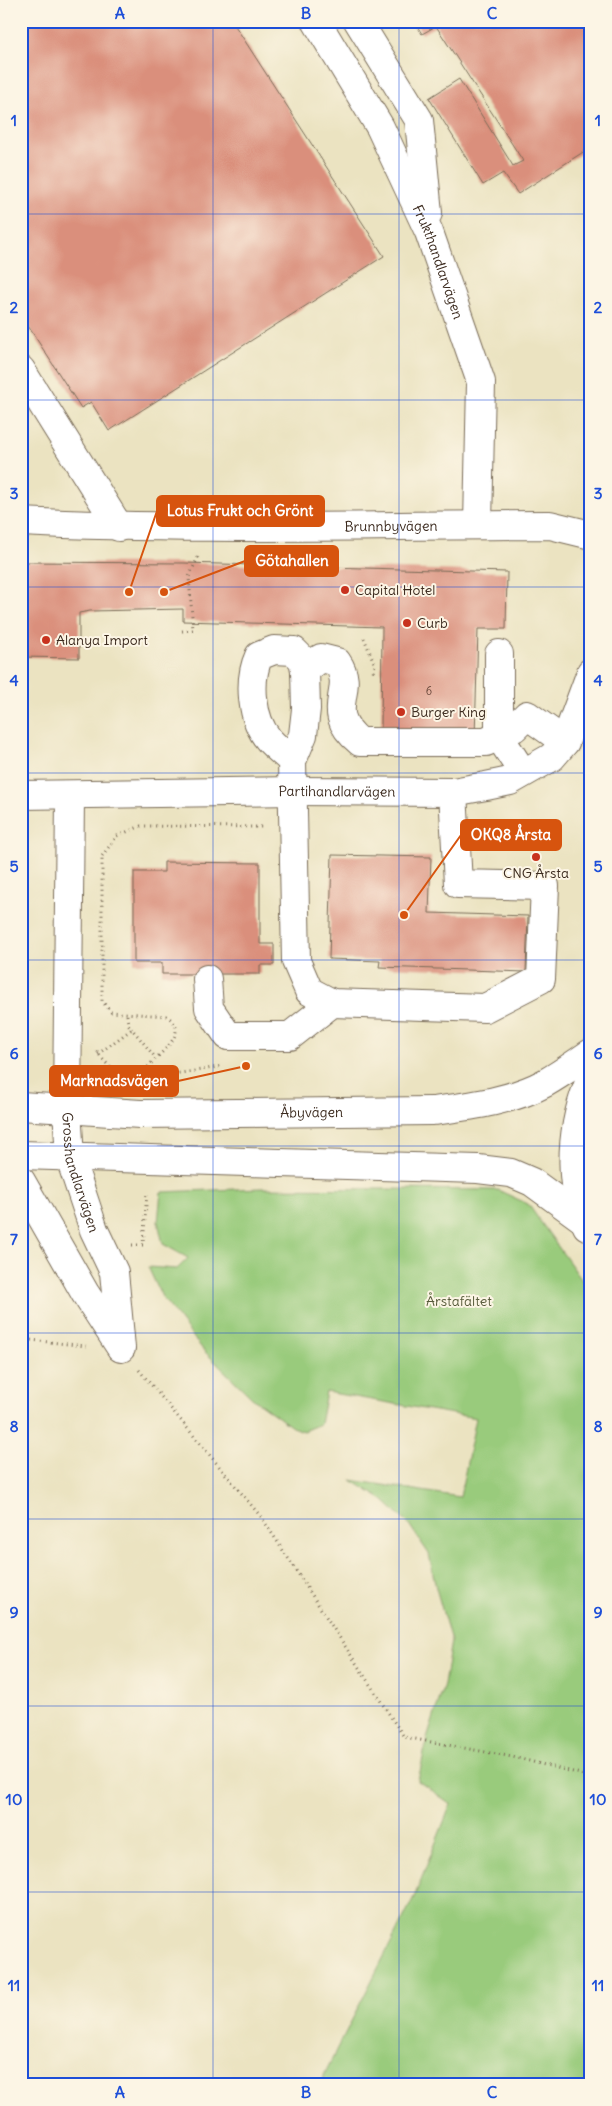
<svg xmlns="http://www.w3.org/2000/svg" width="612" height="2106" font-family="Delius,sans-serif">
  <rect width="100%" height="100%" fill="#fcf5e5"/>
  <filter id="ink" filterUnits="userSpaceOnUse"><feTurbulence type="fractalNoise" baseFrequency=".02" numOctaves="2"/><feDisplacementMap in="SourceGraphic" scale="10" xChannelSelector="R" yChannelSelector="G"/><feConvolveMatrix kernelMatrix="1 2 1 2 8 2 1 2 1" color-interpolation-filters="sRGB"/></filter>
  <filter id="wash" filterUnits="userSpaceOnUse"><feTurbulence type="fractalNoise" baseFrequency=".0096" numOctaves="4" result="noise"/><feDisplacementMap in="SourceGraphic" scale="20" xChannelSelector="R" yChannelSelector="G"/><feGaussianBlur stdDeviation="1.12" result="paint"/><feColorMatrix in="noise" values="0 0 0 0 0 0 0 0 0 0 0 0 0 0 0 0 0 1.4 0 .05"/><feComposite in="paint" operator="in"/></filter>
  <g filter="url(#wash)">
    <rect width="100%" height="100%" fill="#ebe3c1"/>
    <path fill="#99cb7b" stroke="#6a7a4c" d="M 262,1188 L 498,1190 L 528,1204 L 591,1293 L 591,2085 L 319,2085 L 415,1895 L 451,1804 L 418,1781 L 427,1739 L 444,1685 L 451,1641 L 436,1588 L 429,1554 L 408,1523 L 383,1500 L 351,1480 L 460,1497 L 476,1418 L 326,1392 L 320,1424 L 303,1431 L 292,1427 L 252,1398 L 204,1351 L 162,1297 L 148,1267 L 177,1269 L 188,1258 L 163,1244 L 158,1222 L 161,1192 Z"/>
    <g id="blocks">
      <path fill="#da8f7c" d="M 21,21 L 232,21 L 384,256 L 109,431 L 91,402 L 81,408 L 21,315 Z
        M 414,21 L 591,21 L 591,147 L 518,194 L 503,173 L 483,185 L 429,98 L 459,79 L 513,166 L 523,161 L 436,26 L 422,34 Z
        M 21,562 L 184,563 L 507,572 L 506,629 L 478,629 L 475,737 L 381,734 L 382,627 L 183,621 L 183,609 L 90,611 L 79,613 L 79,658 L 21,657 Z
        M 332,855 L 431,857 L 429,913 L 528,916 L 526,972 L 379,967 L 380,961 L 329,959 Z
        M 164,862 L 260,863 L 260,944 L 274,944 L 274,965 L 260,965 L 260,974 L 162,974 L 162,963 L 134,963 L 134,872 L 164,872 Z"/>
    </g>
  </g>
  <g filter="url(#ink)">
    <use href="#blocks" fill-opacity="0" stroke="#796b57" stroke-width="1"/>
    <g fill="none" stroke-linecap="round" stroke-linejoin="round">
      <g stroke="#796b57" stroke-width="30">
        <g id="minor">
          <path id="s1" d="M 316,21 L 380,127 L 429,232 L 481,382 L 478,525"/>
          <path d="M 358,21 L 419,120 L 428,213"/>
          <path d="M 21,370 L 119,527"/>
          <path id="s2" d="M 21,522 C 198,531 374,525 550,525 L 591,535"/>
          <path d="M 499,654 L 499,736 L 523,773"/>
          <path d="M 305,670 L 321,658 L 337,662 C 358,692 320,709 360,742 L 486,742 L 514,728 L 527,715 L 565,742"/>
          <path d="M 292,761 C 285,754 275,747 269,740 C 251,719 248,680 259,656 L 274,650 L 294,651 L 303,660 L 305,670 L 306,709 L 303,735 L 292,761 L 296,961 L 309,991 L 332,1003 L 485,1008 L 541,979 L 545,886 L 458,884 L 453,792"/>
          <path id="s3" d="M 21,795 L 294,791 L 453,792 L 486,786 L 510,781 L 552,757 L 565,742 L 591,672"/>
          <path id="s4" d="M 70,796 L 67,1109 L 70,1158 L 94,1230 L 114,1272 L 121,1348"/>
          <path d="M 207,979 L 209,1008 L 228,1036 L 290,1036 L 332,1003"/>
          <path id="s5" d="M 21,1106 L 140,1114 L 433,1111 C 470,1106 512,1101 545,1083 C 561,1074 576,1063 591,1053"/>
          <path d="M 21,1155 L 478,1169 L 511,1173 L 532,1182 L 584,1220"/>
          <path d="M 21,1181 L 85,1293 L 119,1345"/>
          <path d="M 587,1226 C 566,1180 571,1124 591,1078"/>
        </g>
      </g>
      <path stroke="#796b57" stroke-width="3" stroke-dasharray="1 4" stroke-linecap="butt" d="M 182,631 L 193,630 L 189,577 L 198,557
        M 364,638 L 375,665 L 373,672
        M 127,1015 L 128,1024 L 132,1029
        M 97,1051 C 100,1056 105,1063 110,1066 C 134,1082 195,1072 222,1066
        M 98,1054 L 132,1029 L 155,1057
        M 148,1067 C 159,1053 193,1031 166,1016 L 111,1012 L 102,1001 L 102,856 L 117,836 L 141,826 L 264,827
        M 132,1245 L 143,1245 L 147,1192
        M 21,1339 L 86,1346
        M 139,1370 L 262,1518 L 404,1737 L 513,1757 L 581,1774 L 591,1782"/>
      <use href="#minor" stroke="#fff" stroke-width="28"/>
    </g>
  </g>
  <path fill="none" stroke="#1d4ed8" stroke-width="1" stroke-opacity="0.55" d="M 213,21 L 213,2085M 399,21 L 399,2085M 21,214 L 591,214M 21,400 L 591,400M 21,587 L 591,587M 21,773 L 591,773M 21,960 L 591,960M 21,1146 L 591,1146M 21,1333 L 591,1333M 21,1519 L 591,1519M 21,1706 L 591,1706M 21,1892 L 591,1892"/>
  <g fill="#c8321e" stroke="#fcf5e5" stroke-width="2">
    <circle cx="345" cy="590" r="5"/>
    <circle cx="407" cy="623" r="5"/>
    <circle cx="46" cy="640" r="5"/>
    <circle cx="401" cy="712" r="5"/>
    <circle cx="536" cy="857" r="5"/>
  </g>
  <g text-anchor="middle" stroke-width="4" stroke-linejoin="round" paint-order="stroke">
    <g font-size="11" fill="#634336">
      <text x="429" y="695">6</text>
    </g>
    <g font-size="14" fill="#3b2a1e" stroke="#fcf5e5">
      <text dy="5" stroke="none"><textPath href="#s1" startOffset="271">Frukthandlarvägen</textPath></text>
      <text dy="5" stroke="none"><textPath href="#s2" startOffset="370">Brunnbyvägen</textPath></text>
      <text dy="5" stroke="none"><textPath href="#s3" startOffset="316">Partihandlarvägen</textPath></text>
      <text dy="5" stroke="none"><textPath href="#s5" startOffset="291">Åbyvägen</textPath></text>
      <text dy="5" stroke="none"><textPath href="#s4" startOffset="378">Grosshandlarvägen</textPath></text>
    </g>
    <g font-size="14" fill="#3b2a1e" stroke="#fcf5e5" text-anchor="start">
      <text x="355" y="595">Capital Hotel</text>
      <text x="417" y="628">Curb</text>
      <text x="56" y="645">Alanya Import</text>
      <text x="411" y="717">Burger King</text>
      <text x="536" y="878" text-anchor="middle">CNG Årsta</text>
    </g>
    <g font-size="14" fill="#575a3a" stroke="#fcf5e5">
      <text x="459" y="1306">Årstafältet</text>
    </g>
  </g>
  <path fill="none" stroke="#d7540e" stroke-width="2" d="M129 592L157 511M164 592L245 561M404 915L461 835M246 1066L178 1081"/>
  <g fill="#d7540e" stroke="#fcf5e5" stroke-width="2">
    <circle cx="129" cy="592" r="5"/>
    <circle cx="164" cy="592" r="5"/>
    <circle cx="404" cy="915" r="5"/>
    <circle cx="246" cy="1066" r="5"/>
  </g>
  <g fill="#d7540e" stroke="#d7540e" stroke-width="2">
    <rect x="157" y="496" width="167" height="30" rx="5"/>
    <rect x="245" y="546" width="93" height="30" rx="5"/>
    <rect x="461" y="820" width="100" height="30" rx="5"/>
    <rect x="50" y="1066" width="128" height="30" rx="5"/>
  </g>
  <g font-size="15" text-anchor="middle" font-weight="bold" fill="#fff">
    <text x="240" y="516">Lotus Frukt och Grönt</text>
    <text x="292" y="566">Götahallen</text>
    <text x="511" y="840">OKQ8 Årsta</text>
    <text x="114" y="1086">Marknadsvägen</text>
  </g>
  <rect width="612" height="2106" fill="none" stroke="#fcf5e5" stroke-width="55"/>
  <rect x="28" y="28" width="556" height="2050" fill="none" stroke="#1d4ed8" stroke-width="2"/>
  <g font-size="16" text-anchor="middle" font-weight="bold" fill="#1d4ed8">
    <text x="120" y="19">A</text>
    <text x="306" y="19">B</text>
    <text x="492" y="19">C</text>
    <text x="14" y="126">1</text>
    <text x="598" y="126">1</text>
    <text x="14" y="313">2</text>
    <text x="598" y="313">2</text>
    <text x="14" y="499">3</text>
    <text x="598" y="499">3</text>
    <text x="14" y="686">4</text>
    <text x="598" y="686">4</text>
    <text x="14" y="872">5</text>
    <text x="598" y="872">5</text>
    <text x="14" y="1059">6</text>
    <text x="598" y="1059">6</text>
    <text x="14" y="1245">7</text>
    <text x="598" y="1245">7</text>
    <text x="14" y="1432">8</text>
    <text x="598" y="1432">8</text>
    <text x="14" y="1618">9</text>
    <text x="598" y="1618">9</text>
    <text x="14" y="1805">10</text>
    <text x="598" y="1805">10</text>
    <text x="14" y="1991">11</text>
    <text x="598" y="1991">11</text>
    <text x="120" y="2098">A</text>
    <text x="306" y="2098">B</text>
    <text x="492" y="2098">C</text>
  </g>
</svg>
